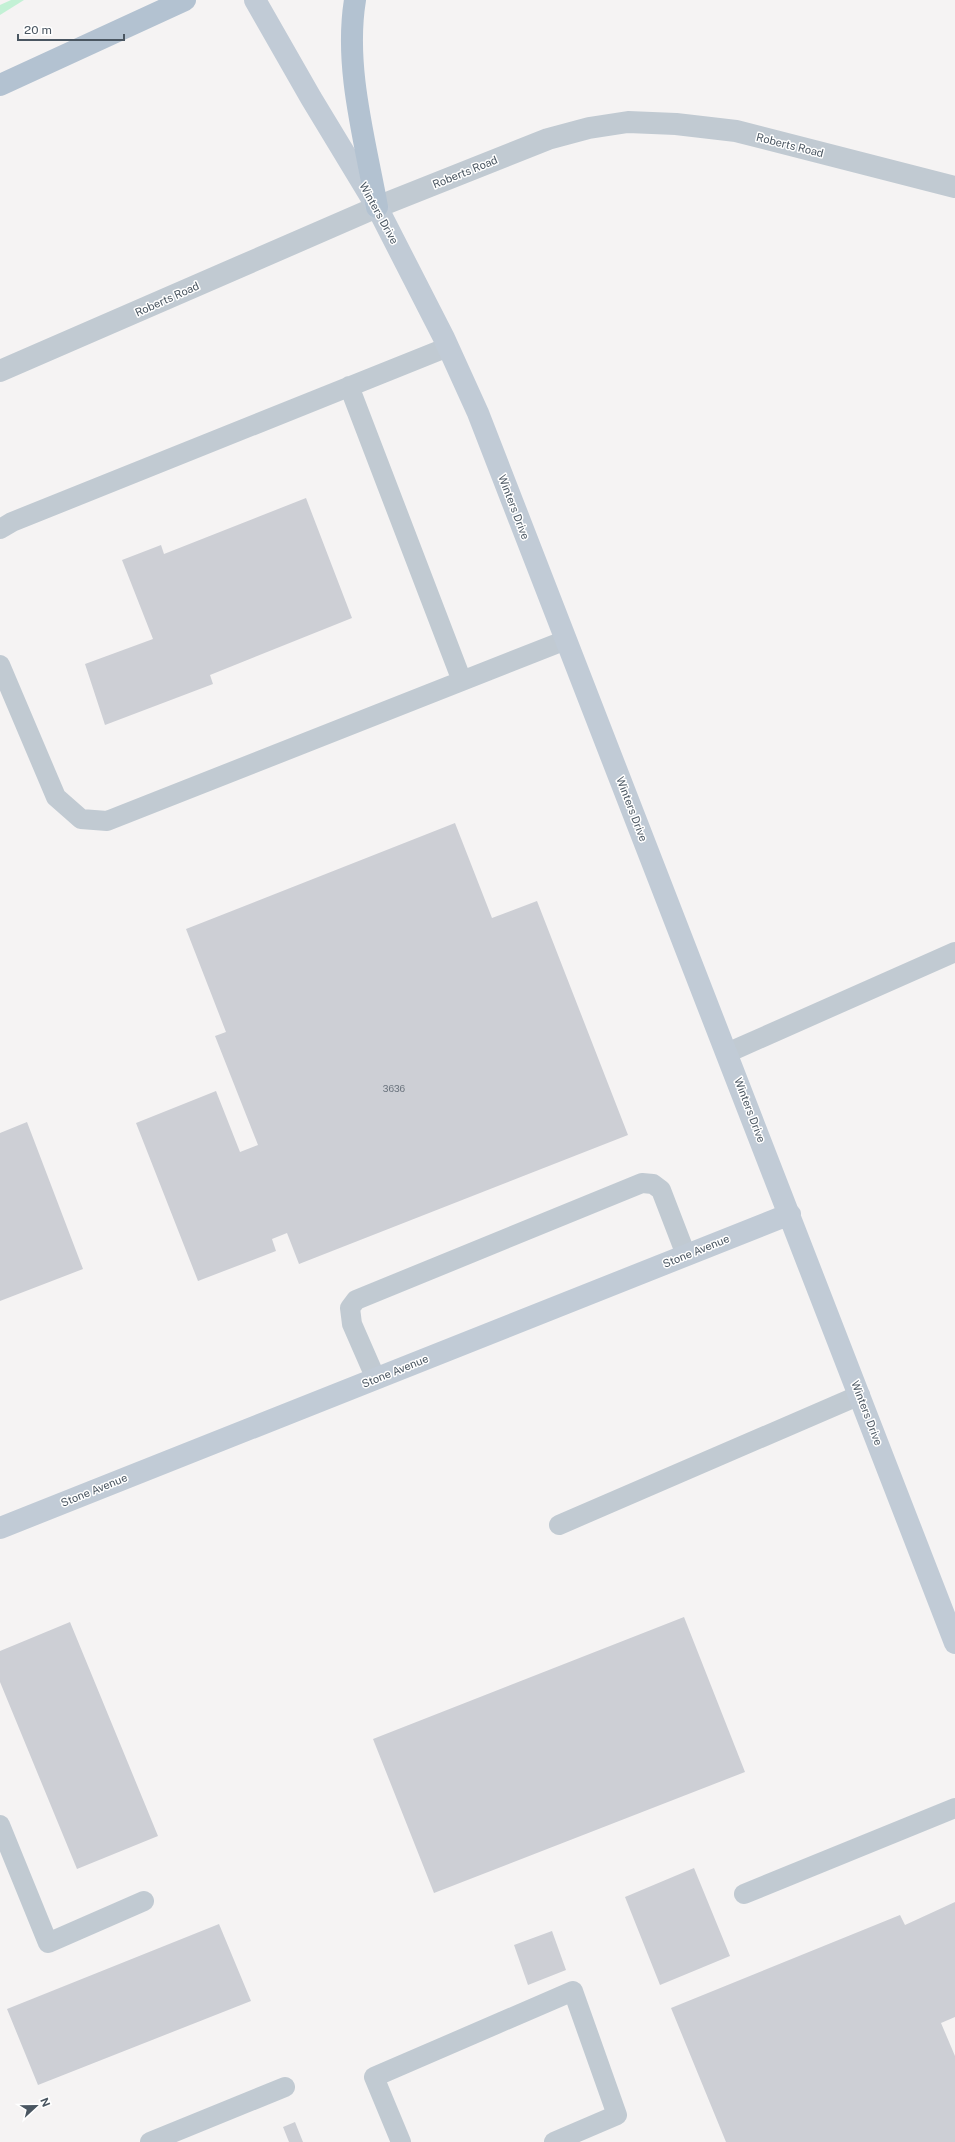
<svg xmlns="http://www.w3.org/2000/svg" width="955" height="2142" font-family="'Public Sans',sans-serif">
  <rect width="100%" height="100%" fill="#f5f3f3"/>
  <path fill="#c3f1d5" d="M 11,0 L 24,0 L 0,15 L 0,5 Z"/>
  <path fill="#cdcfd5" d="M 306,498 L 352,618 L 210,675 L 213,684 L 105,725 L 85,664 L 153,639 L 122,560 L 161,545 L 164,554 Z
    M 455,823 L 492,918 L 537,901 L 628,1135 L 299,1264 L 287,1233 L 272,1239 L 276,1251 L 198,1281 L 136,1123 L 216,1091 L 240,1152 L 258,1145 L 215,1036 L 226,1032 L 186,929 Z
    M 27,1122 L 83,1269 L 0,1301 L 0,1133 Z
    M 684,1617 L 745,1772 L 434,1893 L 373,1739 Z
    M 70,1622 L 158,1836 L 77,1869 L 0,1682 L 0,1651 Z
    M 694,1868 L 730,1956 L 660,1985 L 625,1897 Z
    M 955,1902 L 955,2017 L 941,2023 L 955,2056 L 955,2142 L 726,2142 L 671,2008 L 900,1915 L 905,1925 Z
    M 219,1924 L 251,2001 L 38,2085 L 7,2009 Z
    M 552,1931 L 566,1970 L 528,1985 L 514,1945 Z
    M 295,2122 L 303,2142 L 289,2142 L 283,2127 Z"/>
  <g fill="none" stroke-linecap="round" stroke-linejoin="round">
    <path stroke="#c1cad2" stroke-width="20" d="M 349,386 L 462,681
      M 0,529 L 12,522 L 448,347
      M 0,665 L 56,797 L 81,819 L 107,821 L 566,640
      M 727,1053 L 955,952
      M 376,1379 L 352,1324 L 350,1308 L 356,1300 L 642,1183 L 653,1184 L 661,1190 L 686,1255
      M 559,1525 L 860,1395
      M 0,1825 L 48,1943 L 144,1901
      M 744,1894 L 955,1808
      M 150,2142 L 285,2087
      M 401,2142 L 374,2077 L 573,1991 L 617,2115 L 554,2142"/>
    <path stroke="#c1cad2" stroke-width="22" d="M 0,371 L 377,207 L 548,139 L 589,128 L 628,122 L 676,124 L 736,131 L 955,187"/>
    <path stroke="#c1cbd6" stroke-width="22" d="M 255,0 L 311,98 L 377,207 L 444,338 L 478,413 L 955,1643
      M 0,1528 L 790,1214"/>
    <path stroke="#b3c2d1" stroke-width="22" d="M 355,0 C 344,67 365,140 377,207
      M 0,85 L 185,0"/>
  </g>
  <g text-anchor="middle" stroke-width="3" stroke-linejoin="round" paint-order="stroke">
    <g font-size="9" fill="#6b747e">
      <text x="394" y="1092">3636</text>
    </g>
    <g font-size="11" fill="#4a5661" stroke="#fff">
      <text transform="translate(790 145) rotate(14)" y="4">Roberts Road</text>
      <text transform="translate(465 172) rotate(-22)" y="4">Roberts Road</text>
      <text transform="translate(379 213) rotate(61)" y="4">Winters Drive</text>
      <text transform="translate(167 299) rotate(-24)" y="4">Roberts Road</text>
      <text transform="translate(514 507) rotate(69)" y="4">Winters Drive</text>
      <text transform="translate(632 809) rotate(69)" y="4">Winters Drive</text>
      <text transform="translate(750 1110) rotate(69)" y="4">Winters Drive</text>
      <text transform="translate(696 1251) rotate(-22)" y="4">Stone Avenue</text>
      <text transform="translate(395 1371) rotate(-22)" y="4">Stone Avenue</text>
      <text transform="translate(867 1413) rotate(69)" y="4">Winters Drive</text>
      <text transform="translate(94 1490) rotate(-22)" y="4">Stone Avenue</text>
    </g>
  </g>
  <g transform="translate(36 2106) rotate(68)" stroke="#ffffff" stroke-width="3" paint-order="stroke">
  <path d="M0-3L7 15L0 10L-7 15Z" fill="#4a5661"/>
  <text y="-6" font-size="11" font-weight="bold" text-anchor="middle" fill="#4a5661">N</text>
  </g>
  <path d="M18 34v6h106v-6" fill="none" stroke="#4a5661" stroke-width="2"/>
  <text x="24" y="34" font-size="12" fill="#4a5661" stroke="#ffffff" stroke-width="3" paint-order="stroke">20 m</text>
</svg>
